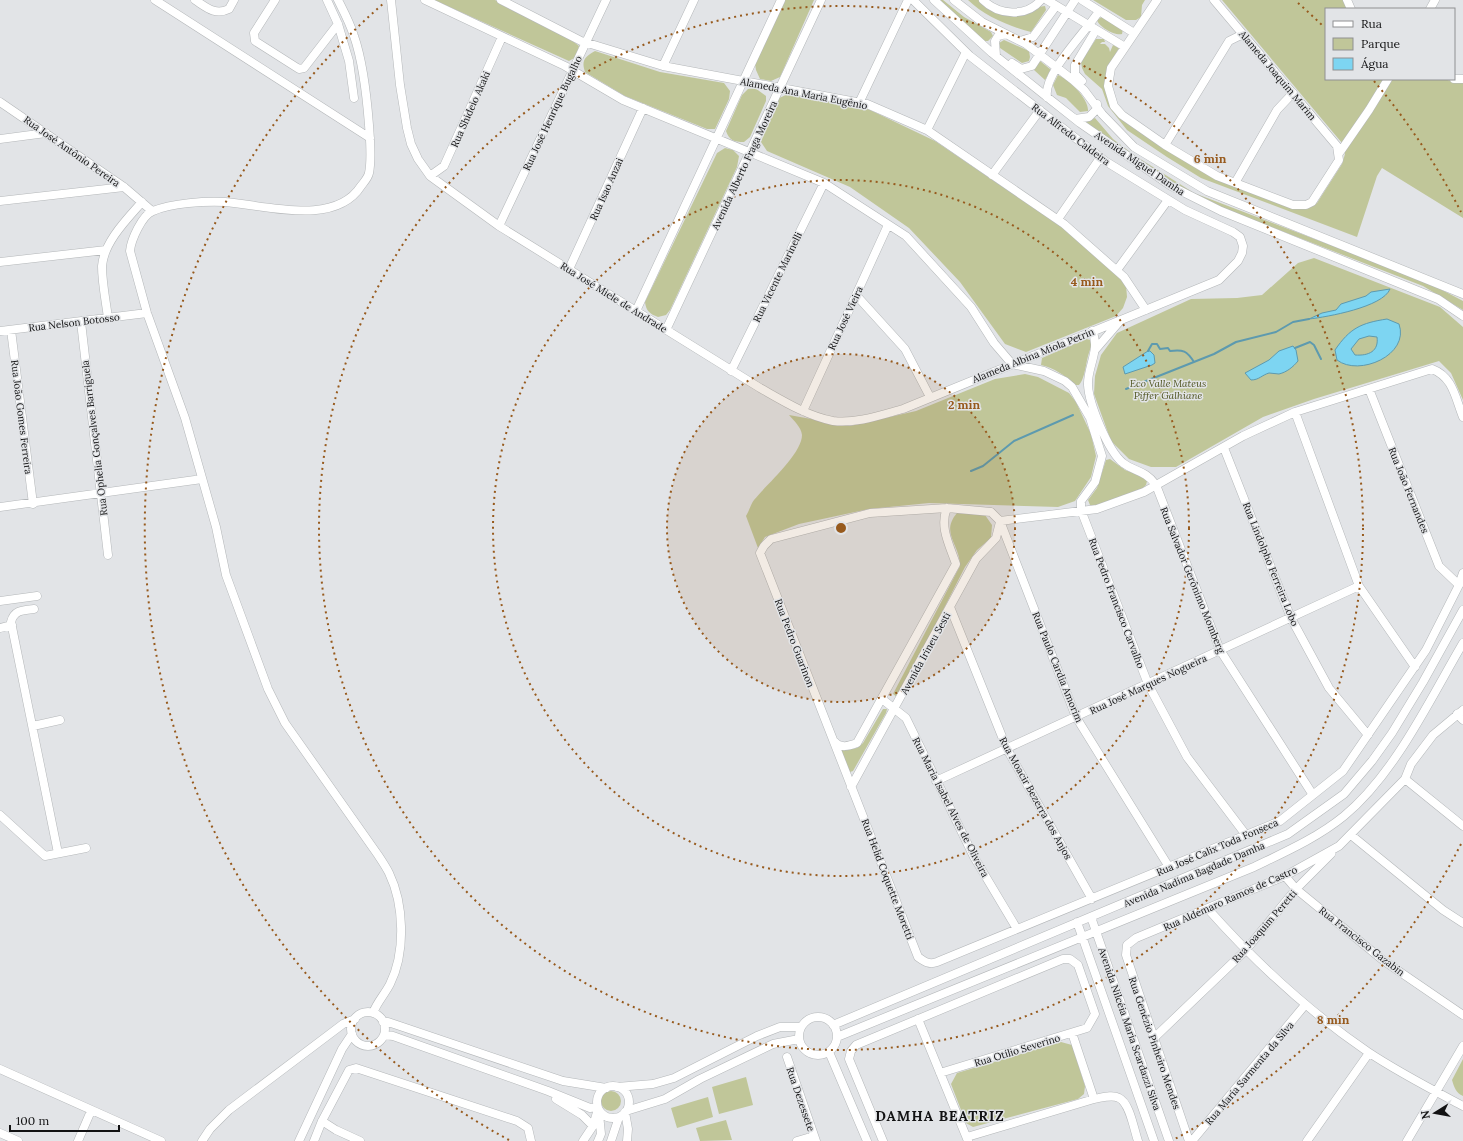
<svg xmlns="http://www.w3.org/2000/svg" width="1463" height="1141" font-family="Lora,serif">
  <rect width="100%" height="100%" fill="#e2e4e7"/>
  <path fill="#c0c699" d="M 434,0 L 495,0 L 570,39 L 579,46 L 576,57 L 569,61 Z
    M 785,0 L 814,0 L 780,77 L 771,81 L 760,79 L 756,70 L 755,64 Z
    M 938,0 L 943,0 L 964,17 L 991,32 L 993,36 L 988,41 L 984,41 Z
    M 968,0 L 980,0 L 992,11 L 1038,7 L 1045,6 L 1046,10 L 1031,32 C 1011,27 984,16 968,0 Z
    M 1093,0 L 1145,0 L 1142,5 L 1141,17 L 1136,20 L 1126,20 Z
    M 1222,0 L 1344,0 L 1349,9 L 1326,9 L 1326,79 L 1442,79 L 1463,83 L 1463,218 L 1382,168 L 1377,176 L 1357,237 L 1201,178 L 1167,157 L 1127,130 L 1108,106 L 1102,89 L 1085,74 L 1082,68 L 1081,62 L 1096,39 L 1104,39 L 1105,42 L 1102,42 L 1100,44 L 1105,44 L 1109,48 L 1110,52 L 1113,45 L 1119,48 L 1108,67 L 1111,105 L 1165,149 L 1294,208 L 1308,208 L 1317,203 L 1342,164 L 1345,154 L 1342,143 Z
    M 1103,16 L 1123,29 L 1122,34 C 1115,36 1099,27 1097,20 Z
    M 1004,40 L 1029,51 L 1030,57 L 1029,61 L 1022,63 L 1000,48 L 999,43 Z
    M 595,51 L 660,72 L 724,83 L 730,91 L 729,99 L 715,129 L 707,129 L 625,96 L 585,72 C 581,60 585,57 595,51 Z
    M 1040,61 L 1050,69 L 1050,72 L 1045,80 L 1034,70 Z
    M 1058,75 C 1069,79 1089,99 1088,111 L 1080,112 L 1066,98 L 1057,95 L 1053,85 Z
    M 755,88 L 766,96 L 766,101 L 750,137 L 744,142 C 734,142 729,140 726,131 L 742,95 L 748,89 Z
    M 788,94 L 868,109 L 935,141 L 1062,227 L 1115,273 L 1126,285 L 1127,297 L 1123,308 L 1116,316 L 1026,352 L 1005,344 L 960,282 L 909,228 L 850,187 L 767,151 L 761,142 L 777,99 Z
    M 1095,118 L 1113,139 L 1134,155 L 1194,193 L 1425,281 L 1463,301 L 1463,310 L 1423,286 L 1194,197 L 1085,122 Z
    M 725,148 L 733,150 L 739,156 L 737,167 L 670,310 L 666,315 L 658,317 C 650,314 646,311 645,302 L 717,153 Z
    M 1314,258 L 1440,307 L 1463,327 L 1463,400 L 1451,373 L 1439,361 L 1314,399 L 1263,417 L 1176,467 L 1151,467 L 1129,459 L 1111,441 L 1094,394 L 1095,376 L 1101,355 L 1117,333 L 1191,299 L 1237,298 L 1262,295 L 1298,263 Z
    M 1086,339 L 1091,340 L 1093,344 C 1085,356 1087,376 1079,385 L 1074,385 C 1065,375 1054,368 1041,365 L 1042,358 Z
    M 1025,374 L 1038,377 L 1069,393 L 1076,402 L 1091,434 L 1096,456 L 1091,477 L 1075,501 L 1058,507 L 929,503 L 869,509 L 799,524 L 765,537 L 758,548 L 746,516 C 749,511 751,504 754,500 C 766,485 802,454 802,435 C 801,427 794,421 789,415 L 850,426 L 916,411 L 995,379 Z
    M 1110,459 L 1125,470 L 1144,477 L 1147,481 L 1146,485 L 1143,488 L 1093,507 L 1090,505 L 1088,500 L 1097,488 L 1106,460 Z
    M 957,513 L 985,515 L 992,525 L 991,538 L 977,550 L 965,567 L 898,698 L 893,694 L 960,566 C 960,544 940,533 957,513 Z
    M 883,709 L 887,709 L 886,713 L 853,771 L 850,772 L 841,750 L 857,748 L 863,743 Z
    M 1061,1042 L 1072,1045 L 1085,1086 L 1084,1094 L 1078,1099 L 973,1127 L 966,1123 L 951,1084 L 957,1073 Z
    M 1463,1059 L 1463,1096 C 1456,1093 1454,1087 1452,1080 Z
    M 746,1077 L 753,1105 L 719,1114 L 712,1087 Z
    M601 1101a10 10 0 1 1 20 0a10 10 0 1 1-20 0Z
    M 708,1097 L 713,1117 L 677,1128 L 671,1108 Z
    M 726,1120 L 732,1140 L 700,1141 L 696,1128 Z"/>
  <path fill="#7dd5f2" stroke="#5d9aaf" fill-rule="evenodd" d="M 1390,289 C 1383,307 1327,317 1309,319 L 1322,313 L 1336,310 L 1341,304 L 1366,296 L 1371,292 Z
    M 1387,319 L 1399,324 C 1410,355 1359,377 1337,360 L 1335,350 C 1350,328 1361,323 1387,319 ZM 1369,336 L 1377,337 C 1379,351 1369,356 1355,355 L 1351,349 L 1359,339 Z
    M 1293,346 L 1296,350 L 1298,361 C 1293,367 1287,372 1279,374 C 1276,374 1272,373 1269,373 C 1262,375 1259,380 1251,380 L 1245,373 L 1269,360 L 1279,351 Z
    M 1148,351 L 1150,351 L 1154,355 L 1155,363 L 1152,365 L 1125,374 L 1123,367 Z"/>
  <g fill="none" stroke-linecap="round" stroke-linejoin="round">
    <path stroke="#5d9aaf" stroke-width="2" d="M 1295,348 L 1310,342 L 1314,345 L 1321,359
      M 1148,351 L 1152,344 L 1157,344 L 1160,349 L 1168,348 L 1170,351 C 1183,349 1187,351 1194,362
      M 1126,389 L 1214,354 L 1236,342 L 1276,332 L 1293,322 L 1309,319
      M 971,471 L 983,466 L 1014,441 L 1073,415"/>
    <g stroke="#b4b7b9" stroke-width="9">
      <path id="minor" d="M 155,0 L 370,138
        M 195,0 C 206,7 215,16 229,9 L 234,0
        M 275,0 L 254,33 L 255,41 L 299,69 L 304,68 L 338,24
        M 327,0 L 338,24 L 349,61 L 354,98
        M 338,0 C 344,12 350,23 354,36 C 362,59 367,99 369,125 C 370,140 372,158 369,173 C 368,178 364,182 361,186 C 335,227 265,205 225,202 C 205,201 172,203 153,211 C 142,215 131,240 130,251 L 147,313 L 185,418 L 216,527 L 226,575 L 268,689 L 285,723 L 378,855 C 382,861 386,867 389,873 C 404,904 406,952 390,984 C 385,994 377,1002 373,1013
        M 391,0 L 400,85 L 407,128 L 411,144 L 418,159 L 430,176 L 499,226 L 760,388 C 783,401 807,416 833,421 C 856,424 881,415 903,409 L 1219,280 L 1238,261 L 1242,253 L 1243,246 L 1240,237 L 1233,232 L 1185,210 L 1105,161 L 970,56 L 913,0
        M 425,0 L 565,66 L 623,100 L 824,183 L 906,236 L 971,307 L 994,343 L 1012,364 L 1044,371 L 1065,381 L 1072,387 L 1090,418 L 1102,456 L 1095,482 L 1081,501 L 1081,510 L 1148,684 L 1187,757 L 1246,835
        M 501,0 L 581,41 L 663,66 L 867,104 L 927,130 L 1064,224 L 1124,277 L 1146,310
        M 934,0 L 992,53 L 1047,97 L 1080,123 L 1171,186 L 1221,211 L 1438,299 L 1463,316
        M 954,0 L 982,22 L 1026,44 L 1073,80 L 1084,90 L 1102,114 L 1134,147 L 1207,191 L 1463,294
        M 983,0 C 998,15 1026,18 1041,0
        M 1047,0 L 1125,47
        M 1082,0 L 1134,33
        M 1157,0 L 1111,68 L 1108,86 L 1114,106 L 1122,115 L 1165,145 L 1217,176 L 1293,205 L 1306,205 L 1312,202 L 1339,160 L 1337,146 L 1214,0
        M 1347,0 L 1351,9
        M 1430,9 L 1435,0
        M 1020,41 L 1033,37 L 1056,6
        M 996,56 L 995,41 L 998,36 L 1006,34
        M 1012,63 L 1021,69 L 1032,66 L 1075,0
        M 663,66 L 694,0
        M 1454,79 L 1463,79
        M 1082,81 L 1075,74 L 1075,65 L 1096,30
        M 1047,97 C 1043,73 1087,31 1099,11
        M 0,102 L 124,187 L 152,211
        M 859,103 L 908,0
        M 1075,119 L 1089,117 L 1097,109 L 1097,104
        M 927,130 L 966,52
        M 0,139 L 46,133
        M 1165,145 L 1229,41 L 1239,36 L 1244,35
        M 1340,152 L 1369,110 L 1388,79
        M 992,175 L 1040,110
        M 430,176 L 444,166 L 502,37
        M 1235,183 L 1277,110 L 1293,93
        M 0,201 L 124,187
        M 1058,219 L 1100,158
        M 499,226 L 606,0
        M 0,262 L 106,250
        M 569,269 L 643,108
        M 1117,270 L 1168,200
        M 856,295 L 905,349 L 930,397
        M 636,311 L 781,0
        M 108,318 C 106,302 102,283 102,266 C 104,242 127,219 142,202
        M 81,322 L 108,555
        M 11,330 L 33,504
        M 666,330 L 821,0
        M 0,331 L 147,313
        M 1092,331 C 1101,349 1087,367 1088,385 C 1089,404 1108,451 1123,463 C 1135,472 1145,470 1156,485 L 1220,650 L 1313,795
        M 1095,350 L 1120,321
        M 731,371 L 824,183
        M 1369,389 L 1439,566 L 1459,585
        M 803,411 L 888,225
        M 1295,412 L 1359,586 L 1415,667
        M 1224,448 L 1291,618 L 1329,688 L 1368,735
        M 0,507 L 202,479
        M 1000,521 L 1097,509 L 1144,492 L 1243,436 L 1295,412 L 1432,369 C 1453,377 1455,397 1463,417
        M 0,601 L 37,596
        M 950,607 L 1007,749 L 1092,899
        M 34,609 C 23,610 14,610 11,622 L 58,853
        M 0,628 L 12,625
        M 882,699 L 906,718 L 974,857 L 1017,929
        M 1457,714 L 1463,720
        M 33,726 L 60,720
        M 834,741 C 840,749 849,746 857,743 L 956,564 C 950,546 939,527 947,508
        M 1405,779 L 1463,826
        M 936,781 L 1359,586
        M 851,787 L 976,559 L 996,538 L 1000,522
        M 0,815 L 45,856 L 86,848
        M 1351,835 L 1443,910 L 1463,923
        M 1169,867 L 1076,717 L 1000,521 L 991,512 L 947,508 L 870,513 L 771,539 L 764,546 L 760,553 L 918,957 C 925,962 929,965 937,962 L 1280,821 L 1343,771 L 1426,650 L 1459,585 L 1463,573
        M 1285,876 L 1296,889 L 1384,961 L 1463,1015
        M 1208,909 C 1256,963 1308,1011 1368,1052 C 1398,1072 1431,1089 1463,1106
        M 1091,917 L 1169,1141
        M 1077,922 L 1154,1141
        M351 1029a17 17 0 1 1 34 0a17 17 0 1 1-34 0Z
        M799 1036a19 19 0 1 1 38 0a19 19 0 1 1-38 0Z
        M 918,1019 L 968,1141
        M 383,1022 L 388,1022 L 563,1081 L 606,1088
        M 833,1025 L 1288,834 L 1344,794 L 1372,761 L 1392,733 L 1423,682 L 1463,610
        M 1072,1033 L 1094,1099
        M 384,1035 L 393,1036 L 548,1091 L 590,1108 L 597,1107
        M 837,1037 L 1254,867 C 1285,852 1317,838 1344,816 C 1395,774 1430,699 1463,643
        M 1154,1038 L 1245,951 L 1296,889 L 1331,854
        M 829,1052 L 867,1141
        M 787,1057 L 816,1141
        M 0,1069 L 161,1141
        M597 1102a16 16 0 1 1 32 0a16 16 0 1 1-32 0Z
        M 617,1087 L 653,1084 L 674,1078 L 757,1036 L 780,1027 L 801,1027
        M 556,1099 L 582,1115 L 593,1126
        M 626,1111 L 665,1099 L 700,1079 L 773,1044 L 799,1039
        M 625,1112 L 628,1129 L 627,1141
        M 322,1121 L 336,1130 L 360,1141
        M 0,1133 L 18,1141
        M 967,1137 L 1094,1099 C 1101,1098 1112,1094 1119,1098 C 1130,1103 1134,1130 1138,1141
        M 78,1141 L 91,1111
        M 202,1141 L 210,1129 L 229,1110 L 343,1024 L 355,1019
        M 299,1141 L 342,1049 L 352,1034
        M 314,1141 L 322,1121 L 349,1070 L 356,1068 L 517,1121 L 528,1128 L 531,1141
        M 583,1141 L 593,1126 L 598,1109
        M 598,1141 L 601,1134 L 599,1114
        M 611,1141 L 619,1117
        M 797,1141 L 814,1136
        M 883,1141 L 849,1059 L 851,1051 L 856,1045 L 1063,959 L 1070,959 L 1078,965 L 1095,1014 L 1087,1028 L 940,1073
        M 1189,1141 L 1126,955 L 1127,945 L 1136,938 L 1285,876 L 1339,846 L 1405,779 L 1411,764 L 1433,735 L 1463,710
        M 1192,1141 L 1305,1005
        M 1307,1141 L 1369,1053
        M 1407,1141 L 1463,1046"/>
    </g>
    <use href="#minor" stroke="#fff" stroke-width="8"/>
  </g>
  <circle cx="841" cy="528" r="174" fill="#975a1d" fill-opacity=".12"/>
  <g fill="none" stroke="#975a1d" stroke-width="2" stroke-dasharray="2 4">
    <circle cx="841" cy="528" r="174"/>
    <circle cx="841" cy="528" r="348"/>
    <circle cx="841" cy="528" r="522"/>
    <path d="M1461 844A696 696 0 0 1 1173 1140M509 1140A696 696 0 0 1 384 3M1298 3A696 696 0 0 1 1324 27M1374 81A696 696 0 0 1 1461 212"/>
  </g>
  <g text-anchor="middle" stroke-width="3" stroke-linejoin="round" paint-order="stroke">
    <g font-size="10" fill="#121213" stroke="#e2e4e7">
      <text transform="translate(1278 75) rotate(50)" y="4">Alameda Joaquim Marim</text>
      <text transform="translate(804 93) rotate(11)" y="4">Alameda Ana Maria Eugênio</text>
      <text transform="translate(470 109) rotate(-66)" y="4">Rua Shideio Akaki</text>
      <text transform="translate(552 113) rotate(-65)" y="4">Rua José Henrique Bugalho</text>
      <text transform="translate(1071 134) rotate(37)" y="4">Rua Alfredo Caldeira</text>
      <text transform="translate(72 151) rotate(35)" y="4">Rua José Antônio Pereira</text>
      <text transform="translate(1140 163) rotate(34)" y="4">Avenida Miguel Damha</text>
      <text transform="translate(744 165) rotate(-65)" y="4">Avenida Alberto Fraga Moreira</text>
      <text transform="translate(606 189) rotate(-66)" y="4">Rua Isao Anzai</text>
      <text transform="translate(777 277) rotate(-64)" y="4">Rua Vicente Marinelli</text>
      <text transform="translate(614 297) rotate(32)" y="4">Rua José Miele de Andrade</text>
      <text transform="translate(845 318) rotate(-65)" y="4">Rua José Vieira</text>
      <text transform="translate(74 322) rotate(-7)" y="4">Rua Nelson Botosso</text>
      <text transform="translate(1033 355) rotate(-22)" y="4">Alameda Albina Miola Petrin</text>
      <text transform="translate(22 417) rotate(83)" y="4">Rua João Gomes Ferreira</text>
      <text transform="translate(94 438) rotate(-97)" y="4">Rua Ophelia Gonçalves Barriguela</text>
      <text transform="translate(1409 490) rotate(68)" y="4">Rua João Fernandes</text>
      <text transform="translate(1271 564) rotate(68)" y="4">Rua Lindolpho Ferreira Lobo</text>
      <text transform="translate(1193 580) rotate(68)" y="4">Rua Salvador Gerônimo Momberg</text>
      <text transform="translate(1117 603) rotate(69)" y="4">Rua Pedro Francisco Carvalho</text>
      <text transform="translate(795 643) rotate(69)" y="4">Rua Pedro Guarinon</text>
      <text transform="translate(925 653) rotate(-61)" y="4">Avenida Irineu Sesti</text>
      <text transform="translate(1058 667) rotate(68)" y="4">Rua Paulo Cardia Amorim</text>
      <text transform="translate(1148 684) rotate(-25)" y="4">Rua José Marques Nogueira</text>
      <text transform="translate(1036 798) rotate(61)" y="4">Rua Moacir Bezerra dos Anjos</text>
      <text transform="translate(951 807) rotate(63)" y="4">Rua Maria Isabel Alves de Oliveira</text>
      <text transform="translate(1217 847) rotate(-23)" y="4">Rua José Calix Toda Fonseca</text>
      <text transform="translate(1194 874) rotate(-23)" y="4">Avenida Nadima Bagdade Damha</text>
      <text transform="translate(888 879) rotate(69)" y="4">Rua Helid Coquette Moretti</text>
      <text transform="translate(1230 898) rotate(-24)" y="4">Rua Aldemaro Ramos de Castro</text>
      <text transform="translate(1264 926) rotate(-49)" y="4">Rua Joaquim Peretti</text>
      <text transform="translate(1362 941) rotate(38)" y="4">Rua Francisco Gazabin</text>
      <text transform="translate(1130 1029) rotate(71)" y="4">Avenida Nilcéia Maria Scardazzi Silva</text>
      <text transform="translate(1155 1043) rotate(71)" y="4">Rua Genézio Pinheiro Mendes</text>
      <text transform="translate(1017 1050) rotate(-17)" y="4">Rua Otílio Severino</text>
      <text transform="translate(1249 1073) rotate(-50)" y="4">Rua Maria Sarmenta da Silva</text>
      <text transform="translate(801 1099) rotate(71)" y="4">Rua Dezessete</text>
    </g>
    <g font-size="10" font-style="italic" fill="#4e531e" stroke="#e2e4e7">
      <text x="1168" y="387">Eco Valle Mateus<tspan x="1168" dy="12">Piffer Galhiane</tspan></text>
    </g>
    <g font-size="14" font-weight="bold" letter-spacing="1" fill="#121213" stroke="#e2e4e7">
      <text x="940" y="1121">DAMHA BEATRIZ</text>
    </g>
  </g>
  <circle cx="841" cy="528" r="6" fill="#975a1d" stroke="#e2e4e7" stroke-width="2"/>
  <g font-size="12" text-anchor="middle" font-weight="bold" fill="#975a1d" stroke="#e2e4e7" stroke-width="3" stroke-linejoin="round" paint-order="stroke">
    <text x="1210" y="163">6 min</text>
    <text x="1087" y="286">4 min</text>
    <text x="964" y="409">2 min</text>
    <text x="1333" y="1024">8 min</text>
  </g>
  <rect x="1325" y="8" width="130" height="72" fill="#e2e4e7" stroke="#8f9092"/>
  <rect x="1333" y="21" width="20" height="6" fill="#ffffff" stroke="#8f9092"/>
  <text x="1361" y="28" font-size="12" fill="#121213">Rua</text>
  <rect x="1333" y="38" width="20" height="12" fill="#c0c699" stroke="#8f9092"/>
  <text x="1361" y="48" font-size="12" fill="#121213">Parque</text>
  <rect x="1333" y="58" width="20" height="12" fill="#7dd5f2" stroke="#8f9092"/>
  <text x="1361" y="68" font-size="12" fill="#121213">Água</text>
  <g transform="translate(1435 1113) rotate(259)" stroke="#e2e4e7" stroke-width="3" paint-order="stroke">
  <path d="M0-3L7 15L0 10L-7 15Z" fill="#121213"/>
  <text y="-6" font-size="11" font-weight="bold" text-anchor="middle" fill="#121213">N</text>
  </g>
  <path d="M10 1125v6h109v-6" fill="none" stroke="#121213" stroke-width="2"/>
  <text x="16" y="1125" font-size="12" fill="#121213" stroke="#e2e4e7" stroke-width="3" paint-order="stroke">100 m</text>
</svg>
